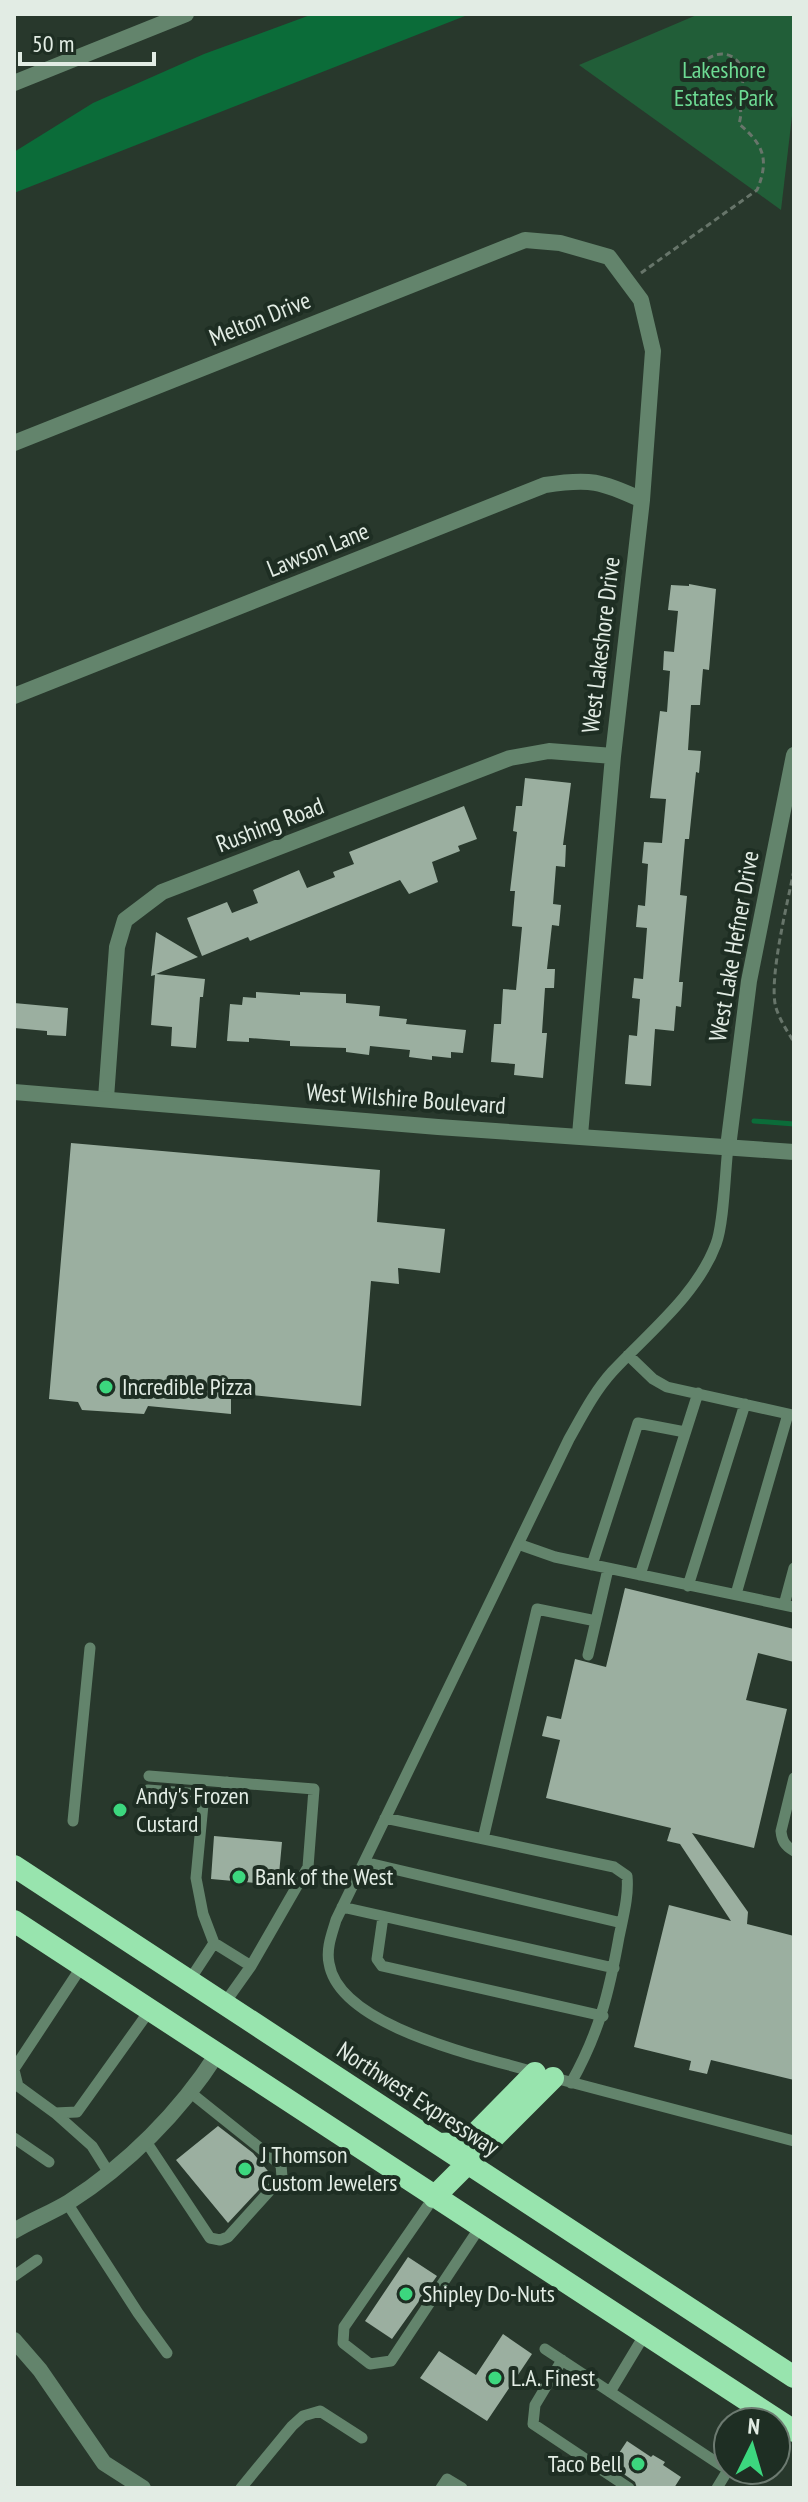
<svg xmlns="http://www.w3.org/2000/svg" width="808" height="2502" font-family="'PT Sans Narrow',sans-serif">
  <rect width="100%" height="100%" fill="#28382c"/>
  <path fill="#215e38" d="M 699,14 L 794,14 L 794,99 L 781,210 L 579,65 Z"/>
  <path fill="#0b6c39" d="M 313,14 L 470,14 L 14,193 L 14,152 L 93,103 L 204,54 Z"/>
  <g fill="none" stroke-linecap="round" stroke-linejoin="round">
    <path stroke="#0b6c39" stroke-width="5" d="M 754,1121 L 794,1124"/>
  </g>
  <path fill="#9bafa0" d="M 689,584 L 716,589 L 709,670 L 703,669 L 700,705 L 691,705 L 688,750 L 701,751 L 699,773 L 696,772 L 689,839 L 685,839 L 680,895 L 687,896 L 679,982 L 683,982 L 681,1007 L 676,1006 L 674,1031 L 655,1029 L 651,1086 L 625,1084 L 629,1035 L 637,1036 L 640,999 L 632,998 L 634,978 L 643,979 L 647,928 L 636,927 L 638,905 L 645,906 L 648,864 L 642,863 L 644,842 L 662,843 L 666,799 L 650,798 L 660,711 L 667,712 L 670,671 L 663,670 L 664,651 L 674,652 L 678,611 L 668,610 L 671,585 L 689,586 Z
    M 525,778 L 571,783 L 563,845 L 566,845 L 565,867 L 556,866 L 553,904 L 561,905 L 559,926 L 552,925 L 547,969 L 555,969 L 554,988 L 545,988 L 542,1033 L 547,1033 L 543,1078 L 514,1075 L 515,1064 L 491,1062 L 494,1024 L 501,1024 L 503,989 L 516,990 L 522,927 L 512,926 L 515,891 L 510,891 L 517,832 L 513,831 L 516,806 L 522,806 Z
    M 464,806 L 477,839 L 458,846 L 460,851 L 432,862 L 438,882 L 409,894 L 400,880 L 250,941 L 248,937 L 202,956 L 187,918 L 227,902 L 232,913 L 258,903 L 253,890 L 299,870 L 307,888 L 335,877 L 333,872 L 354,864 L 349,852 Z
    M 156,932 L 198,957 L 156,974 L 205,979 L 203,997 L 200,997 L 196,1048 L 171,1046 L 172,1027 L 151,1025 L 155,975 L 151,976 Z
    M 256,992 L 300,995 L 300,992 L 346,994 L 346,1003 L 380,1006 L 379,1016 L 407,1019 L 406,1024 L 466,1030 L 463,1053 L 451,1052 L 451,1058 L 432,1056 L 432,1060 L 409,1057 L 410,1050 L 370,1046 L 369,1055 L 346,1052 L 346,1048 L 290,1046 L 290,1041 L 249,1038 L 249,1042 L 227,1041 L 230,1004 L 242,1005 L 243,997 L 256,998 Z
    M 14,1003 L 68,1008 L 66,1036 L 47,1035 L 47,1031 L 14,1028 Z
    M 71,1143 L 380,1170 L 377,1222 L 445,1229 L 440,1273 L 398,1268 L 399,1284 L 371,1281 L 361,1406 L 231,1393 L 231,1414 L 148,1406 L 144,1414 L 82,1410 L 78,1402 L 49,1399 Z
    M 625,1588 L 794,1629 L 794,1662 L 758,1653 L 746,1700 L 787,1709 L 754,1848 L 692,1833 L 748,1912 L 747,1924 L 794,1936 L 794,2080 L 711,2060 L 707,2074 L 689,2070 L 691,2061 L 634,2047 L 669,1905 L 731,1921 L 680,1844 L 667,1841 L 671,1828 L 546,1798 L 560,1740 L 542,1736 L 547,1716 L 561,1719 L 575,1659 L 606,1667 Z
    M 214,1836 L 282,1842 L 278,1885 L 211,1879 Z
    M 218,2126 L 253,2153 L 272,2176 L 228,2223 L 176,2160 Z
    M 408,2257 L 437,2276 L 392,2339 L 365,2321 Z
    M 503,2334 L 532,2354 L 487,2421 L 420,2378 L 439,2351 L 476,2375 Z
    M 627,2441 L 651,2457 L 653,2455 L 665,2462 L 663,2465 L 681,2477 L 674,2488 L 637,2488 L 635,2482 L 611,2465 Z"/>
  <g fill="none" stroke-linecap="round" stroke-linejoin="round">
    <path stroke="#67756a" stroke-width="3" stroke-dasharray="6 4" stroke-linecap="butt" d="M 641,273 L 757,190 C 770,159 763,144 739,124 C 743,109 739,110 739,98 C 739,87 748,78 741,66 C 728,44 703,56 694,73
      M 794,870 C 788,901 768,980 776,1008 C 780,1020 787,1031 794,1042"/>
    <path stroke="#63846c" stroke-width="11" d="M 628,1355 L 653,1379 L 667,1387 L 793,1415
      M 518,1544 L 555,1557 L 794,1607
      M 592,1565 L 638,1423 L 685,1432
      M 640,1575 L 698,1393
      M 688,1586 L 745,1404
      M 736,1594 L 788,1414
      M 784,1605 L 794,1568
      M 588,1655 L 608,1569
      M 149,1776 L 314,1789 L 308,1867 L 251,1966 L 224,2004
      M 794,1778 L 781,1831 C 782,1841 785,1846 794,1851
      M 148,1790 L 226,1796 L 227,1782
      M 204,1794 L 196,1878 L 203,1914 L 214,1943 L 251,1966
      M 385,1818 L 614,1867 L 627,1876 C 629,1896 623,1917 619,1937 C 609,1993 599,2033 571,2083
      M 73,1821 L 90,1648
      M 483,1839 L 537,1609 L 596,1621
      M 364,1862 L 622,1923
      M 342,1907 L 614,1968
      M 383,1917 L 377,1959 L 382,1966 L 603,2016
      M 189,1981 L 214,1943
      M 14,2069 L 82,1966
      M 14,2070 L 18,2086 L 55,2113 L 77,2112 L 150,2010
      M 534,2072 C 480,2056 339,2027 329,1963 C 326,1948 332,1934 336,1920 L 569,1439 C 582,1416 594,1392 612,1372 C 648,1333 697,1295 716,1244 C 724,1223 725,1172 728,1147
      M 551,2077 L 794,2141
      M 55,2113 L 92,2146 L 109,2173
      M 14,2138 L 49,2162
      M 145,2140 L 210,2238 L 220,2240 L 228,2237 L 282,2177 L 281,2165 L 191,2093
      M 434,2197 L 344,2327 L 343,2343 L 370,2364 L 391,2361 L 480,2227
      M 67,2203 L 138,2313 L 167,2353
      M 14,2276 L 37,2260
      M 545,2349 L 728,2470
      M 562,2360 L 535,2405 L 533,2424 L 629,2488
      M 610,2392 L 645,2334
      M 241,2488 L 292,2426 L 303,2416 L 320,2411 L 362,2438
      M 441,2488 L 447,2479 L 462,2488
      M 717,2488 L 728,2470"/>
    <path stroke="#63846c" stroke-width="16" d="M 14,83 L 186,14
      M 14,443 L 525,240 L 560,243 L 609,257 L 641,300 L 653,351 L 642,500 L 613,756 L 580,1135
      M 14,696 L 545,485 C 590,478 601,481 642,500
      M 106,1098 L 117,947 L 125,920 L 162,892 L 510,758 L 549,751 L 613,756
      M 728,1147 L 749,981 L 794,755
      M 14,2231 C 32,2220 51,2213 69,2202 C 127,2165 180,2112 217,2054
      M 14,2340 L 40,2370 L 104,2463 L 143,2488"/>
    <path stroke="#63846c" stroke-width="16" d="M 14,1092 L 438,1127 L 794,1152"/>
    <path stroke="#98e4ae" stroke-width="22" d="M 14,1866 L 794,2377
      M 14,1921 L 794,2431
      M 440,2144 L 458,2143 L 472,2137 L 535,2073
      M 434,2197 L 553,2078"/>
  </g>
  <g fill="#3cd77e" stroke="#1e2e23" stroke-width="3">
    <circle cx="106" cy="1387" r="8"/>
    <circle cx="120" cy="1810" r="8"/>
    <circle cx="239" cy="1877" r="8"/>
    <circle cx="245" cy="2169" r="8"/>
    <circle cx="406" cy="2294" r="8"/>
    <circle cx="495" cy="2378" r="8"/>
    <circle cx="638" cy="2464" r="8"/>
  </g>
  <g text-anchor="middle" stroke-width="8" stroke-linejoin="round" paint-order="stroke">
    <g font-size="24" fill="#6ddb93" stroke="#1e2e23">
      <text x="724" y="78">Lakeshore<tspan x="724" dy="28">Estates Park</tspan></text>
    </g>
    <g font-size="24" fill="#e2ece4" stroke="#1e2e23">
      <text transform="translate(260 319) rotate(-22)" y="8">Melton Drive</text>
      <text transform="translate(318 550) rotate(-22)" y="8">Lawson Lane</text>
      <text transform="translate(601 645) rotate(-83)" y="8">West Lakeshore Drive</text>
      <text transform="translate(270 825) rotate(-21)" y="8">Rushing Road</text>
      <text transform="translate(734 946) rotate(-80)" y="8">West Lake Hefner Drive</text>
      <text transform="translate(406 1099) rotate(4)" y="8">West Wilshire Boulevard</text>
      <text transform="translate(418 2099) rotate(33)" y="8">Northwest Expressway</text>
    </g>
    <g font-size="24" fill="#e2ece4" stroke="#1e2e23" text-anchor="start">
      <text x="122" y="1395">Incredible Pizza</text>
      <text x="136" y="1804">Andy's Frozen<tspan x="136" dy="28">Custard</tspan></text>
      <text x="255" y="1885">Bank of the West</text>
      <text x="261" y="2163">J Thomson<tspan x="261" dy="28">Custom Jewelers</tspan></text>
      <text x="422" y="2302">Shipley Do-Nuts</text>
      <text x="511" y="2386">L.A. Finest</text>
      <text x="622" y="2472" text-anchor="end">Taco Bell</text>
    </g>
  </g>
  <rect width="808" height="2502" fill="none" stroke="#e2ece4" stroke-width="32"/>
  <g transform="translate(752 2446) rotate(5)"><circle r="38" fill="#1e2e23" stroke="#6c7a70" stroke-width="2"/>
  <path d="M0-6L14 30L0 20L-14 30Z" fill="#3cd77e"/>
  <text y="-12" font-size="22" font-weight="bold" text-anchor="middle" fill="#e2ece4">N</text>
  </g>
  <path d="M20 52v12h134v-12" fill="none" stroke="#e2ece4" stroke-width="4"/>
  <text x="32" y="52" font-size="24" fill="#e2ece4" stroke="#1e2e23" stroke-width="6" paint-order="stroke">50 m</text>
</svg>
